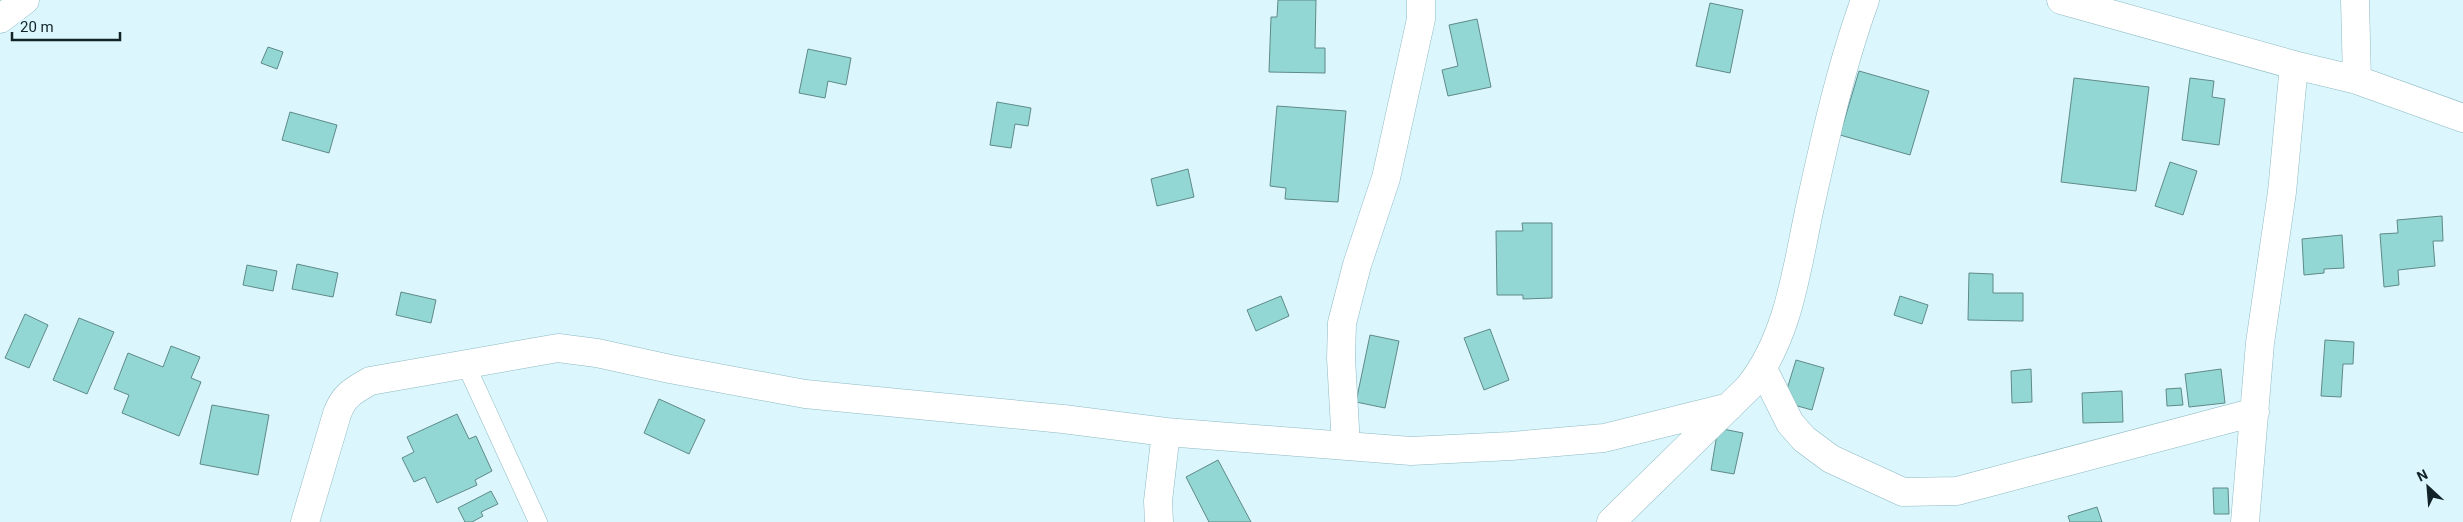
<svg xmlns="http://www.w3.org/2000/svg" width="2463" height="522" font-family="Roboto,sans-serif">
  <rect width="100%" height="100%" fill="#dbf6fc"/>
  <path fill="#93d7d4" stroke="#5e8a88" d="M 1278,0 L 1316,0 L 1315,48 L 1325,48 L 1325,73 L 1269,72 L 1271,17 L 1277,17 Z
    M 1710,3 L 1743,10 L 1730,73 L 1696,66 Z
    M 1477,19 L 1491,87 L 1448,96 L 1442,70 L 1458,66 L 1449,25 Z
    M 268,47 L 283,52 L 277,69 L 261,63 Z
    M 808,49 L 851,58 L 846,85 L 828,81 L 825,98 L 799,93 Z
    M 1859,71 L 1929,91 L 1910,155 L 1840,135 Z
    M 2074,78 L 2149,87 L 2136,191 L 2061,182 Z
    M 2190,78 L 2214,81 L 2212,97 L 2225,99 L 2219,145 L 2182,140 Z
    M 997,102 L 1031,108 L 1028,126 L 1015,124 L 1011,148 L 990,145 Z
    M 1277,106 L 1346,111 L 1338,202 L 1285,199 L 1286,188 L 1270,186 Z
    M 290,112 L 337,125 L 329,153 L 282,140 Z
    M 2170,162 L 2197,171 L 2183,215 L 2155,206 Z
    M 1188,169 L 1194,197 L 1157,206 L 1151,179 Z
    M 2442,216 L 2443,241 L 2433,241 L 2435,266 L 2398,270 L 2399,285 L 2384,287 L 2380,234 L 2398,233 L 2397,220 Z
    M 1522,223 L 1552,223 L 1552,298 L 1523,299 L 1523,295 L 1497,295 L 1496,231 L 1523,231 Z
    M 2342,235 L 2344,268 L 2324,269 L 2324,273 L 2304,275 L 2302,239 Z
    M 297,264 L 338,273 L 333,297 L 292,289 Z
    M 247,265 L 277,271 L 273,291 L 243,285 Z
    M 1969,273 L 1993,274 L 1993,293 L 2023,293 L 2023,321 L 1968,320 Z
    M 401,292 L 436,300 L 431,323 L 396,315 Z
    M 1281,296 L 1289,316 L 1256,331 L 1247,310 Z
    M 1900,296 L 1928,305 L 1922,324 L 1894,315 Z
    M 25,314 L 48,325 L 29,368 L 5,358 Z
    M 79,318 L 114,332 L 87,394 L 53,380 Z
    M 1490,329 L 1509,380 L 1484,390 L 1464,338 Z
    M 1370,335 L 1399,341 L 1385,408 L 1356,402 Z
    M 2325,340 L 2354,342 L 2353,364 L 2343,364 L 2341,397 L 2321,396 Z
    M 171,346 L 200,357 L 191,378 L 201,382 L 179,436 L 122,413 L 129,395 L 114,389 L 128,353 L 163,367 Z
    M 1796,360 L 1824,368 L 1812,410 L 1783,402 Z
    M 2031,369 L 2032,402 L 2012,403 L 2011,371 Z
    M 2221,369 L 2225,403 L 2189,407 L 2185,374 Z
    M 2181,388 L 2183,405 L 2167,406 L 2166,389 Z
    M 2122,391 L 2123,422 L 2083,423 L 2082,393 Z
    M 659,399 L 705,420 L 689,454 L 644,433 Z
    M 212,405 L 269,415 L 258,475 L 200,464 Z
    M 457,414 L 469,439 L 476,436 L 492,471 L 475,480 L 477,485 L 437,503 L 425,477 L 414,482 L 402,458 L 414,452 L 407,437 Z
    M 1718,428 L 1743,433 L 1734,474 L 1711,470 Z
    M 1218,460 L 1251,522 L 1209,522 L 1186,477 Z
    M 2213,488 L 2228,488 L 2229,514 L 2214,514 Z
    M 491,491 L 498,504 L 481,512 L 483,516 L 472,522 L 465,522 L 458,508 Z
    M 2097,507 L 2102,522 L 2070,522 L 2068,516 Z"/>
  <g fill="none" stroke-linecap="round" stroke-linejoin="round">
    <g stroke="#8ebac3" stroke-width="19">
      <path id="service" d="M 466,365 L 538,522"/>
    </g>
    <g stroke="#8ebac3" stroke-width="29">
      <path id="minor" d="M 2061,0 L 2294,65 L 2357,80 L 2463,118
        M 2355,0 L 2357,80
        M 0,19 L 25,0
        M 1763,369 L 1790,423 L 1804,439 L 1831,459 L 1903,492 L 1957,491 L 2255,412
        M 1346,446 L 1341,358 L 1342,323 L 1357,265 L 1386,178 L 1421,19 L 1421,0
        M 305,522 L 337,414 C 343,396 354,390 370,381 L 558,348 L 597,353 L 670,369 L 805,394 L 1063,419 L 1166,432 L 1411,451 L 1511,446 L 1604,438 L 1729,407
        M 1159,522 L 1158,501 L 1166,432
        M 1611,522 L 1749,387 C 1790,336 1797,265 1811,202 C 1826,134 1841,66 1865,0
        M 2245,522 L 2260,343 L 2282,192 L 2294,65"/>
    </g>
    <use href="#service" stroke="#fff" stroke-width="18"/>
    <use href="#minor" stroke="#fff" stroke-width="28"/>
  </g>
  <g transform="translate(2428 487) rotate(334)" stroke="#dbf6fc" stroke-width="4" paint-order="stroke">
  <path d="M0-4L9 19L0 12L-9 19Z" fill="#112326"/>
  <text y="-8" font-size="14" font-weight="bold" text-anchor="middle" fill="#112326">N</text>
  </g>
  <path d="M12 32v8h108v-8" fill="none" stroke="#112326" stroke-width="2.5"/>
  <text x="20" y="32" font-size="15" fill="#112326" stroke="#dbf6fc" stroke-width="4" paint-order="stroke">20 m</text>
</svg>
